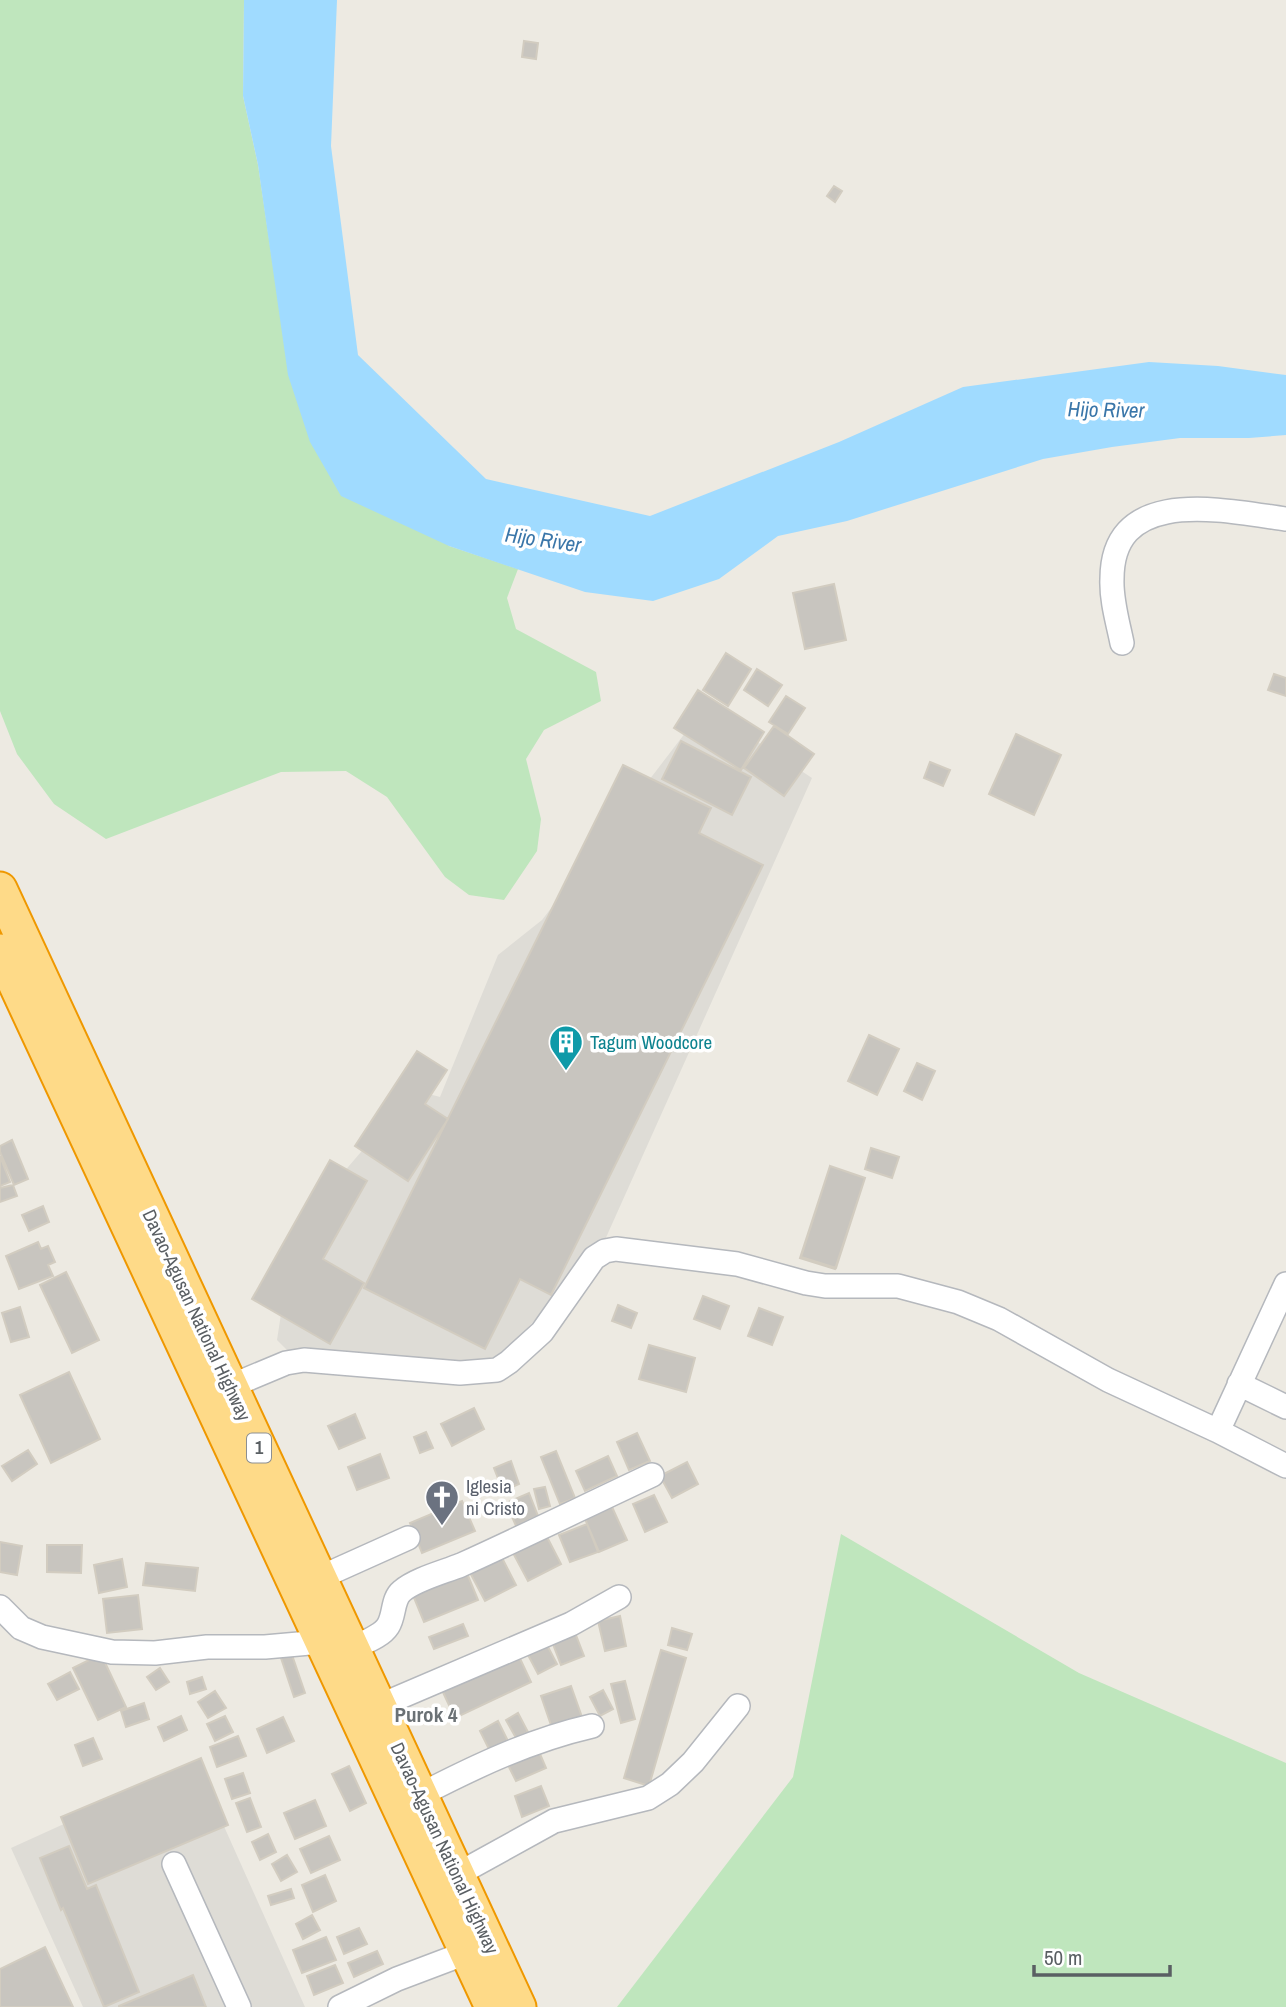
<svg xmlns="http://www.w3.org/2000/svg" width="1286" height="2007" font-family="'Archivo Narrow',sans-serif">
  <rect width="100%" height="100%" fill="#edeae2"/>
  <path fill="#dedcd6" d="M 705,707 L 812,778 L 604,1242 L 492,1368 L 292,1355 L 277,1340 L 283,1301 L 331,1187 L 414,1090 L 440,1097 L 498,955 L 542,920 Z
    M 196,1764 L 305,2007 L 83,2007 L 11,1848 Z"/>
  <path fill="#bfe6bd" d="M 0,0 L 244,0 L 243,96 L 258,165 L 279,306 L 449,546 L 518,569 L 507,598 L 516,629 L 596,672 L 601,701 L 544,730 L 526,759 L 541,819 L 537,851 L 504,900 L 469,895 L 445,877 L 387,797 L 346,771 L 281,772 L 106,839 L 54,804 L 17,754 L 0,711 Z
    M 841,1534 L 1079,1673 L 1286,1763 L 1286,2007 L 617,2007 L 793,1777 Z"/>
  <path fill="#a0dbff" d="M 244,0 L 337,0 L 331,146 L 358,355 L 486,479 L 650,516 L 839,442 L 963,387 L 1149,362 L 1218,366 L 1286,375 L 1286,435 L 1249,438 L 1180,438 L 1112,447 L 1043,459 L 847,521 L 778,536 L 719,579 L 653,601 L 585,592 L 449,546 L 341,496 L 310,442 L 288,375 L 258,165 L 243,96 Z"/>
  <path fill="#c8c5bf" stroke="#d2ccc0" stroke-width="2" d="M 524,41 L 538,43 L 536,59 L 522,57 Z
    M 834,186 L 842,191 L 835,202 L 827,196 Z
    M 834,584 L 846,640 L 805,649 L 793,593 Z
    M 726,653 L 751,669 L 728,706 L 703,690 Z
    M 757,669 L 782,685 L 768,706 L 744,690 Z
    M 1274,674 L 1286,678 L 1286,696 L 1268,690 Z
    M 698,690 L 764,732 L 741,770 L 674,728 Z
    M 786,696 L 805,708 L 788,734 L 769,722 Z
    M 774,726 L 814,754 L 784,796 L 744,768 Z
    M 1016,734 L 1061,755 L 1034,815 L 989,794 Z
    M 681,741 L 751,777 L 732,815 L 662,779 Z
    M 930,762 L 950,770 L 943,786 L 924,778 Z
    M 623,765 L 711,808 L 699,833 L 763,865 L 551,1295 L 520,1279 L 485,1349 L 364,1288 Z
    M 869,1035 L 899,1049 L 877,1095 L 848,1081 Z
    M 417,1051 L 447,1070 L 425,1104 L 448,1119 L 408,1181 L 355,1146 Z
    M 917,1063 L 935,1071 L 922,1100 L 904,1091 Z
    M 12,1140 L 28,1179 L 14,1185 L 0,1152 L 0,1146 Z
    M 871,1148 L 899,1157 L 892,1178 L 865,1169 Z
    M 0,1156 L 10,1182 L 0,1186 Z
    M 330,1160 L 367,1181 L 323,1259 L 364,1283 L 330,1344 L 252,1299 Z
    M 830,1166 L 865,1178 L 835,1269 L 800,1258 Z
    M 830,1166 L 865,1178 L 836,1268 L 801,1257 Z
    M 13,1185 L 17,1196 L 0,1202 L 0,1188 Z
    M 43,1206 L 49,1222 L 29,1231 L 22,1215 Z
    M 38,1242 L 41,1249 L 48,1246 L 55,1262 L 48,1265 L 53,1276 L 19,1289 L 6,1256 Z
    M 66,1272 L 99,1340 L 72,1353 L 40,1285 Z
    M 703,1296 L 729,1306 L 720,1329 L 694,1319 Z
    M 618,1305 L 637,1313 L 631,1328 L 612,1321 Z
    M 20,1307 L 29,1337 L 11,1342 L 2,1313 Z
    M 759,1308 L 783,1317 L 772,1345 L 748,1336 Z
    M 649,1345 L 695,1358 L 686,1392 L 639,1379 Z
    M 69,1372 L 100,1439 L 51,1463 L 20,1395 Z
    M 474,1408 L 484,1429 L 452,1446 L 441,1424 Z
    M 355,1414 L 365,1438 L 339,1449 L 328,1426 Z
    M 426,1432 L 433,1448 L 420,1453 L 414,1437 Z
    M 637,1433 L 650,1461 L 629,1470 L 617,1442 Z
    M 28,1450 L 37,1464 L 12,1481 L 2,1466 Z
    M 556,1451 L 575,1498 L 560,1504 L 541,1457 Z
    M 380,1454 L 389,1478 L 357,1490 L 348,1467 Z
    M 608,1456 L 617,1476 L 585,1491 L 576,1471 Z
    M 511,1461 L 519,1484 L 503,1491 L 494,1468 Z
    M 687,1462 L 698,1484 L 672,1498 L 660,1476 Z
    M 545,1487 L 550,1506 L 539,1509 L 534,1489 Z
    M 529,1493 L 538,1516 L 516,1526 L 506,1503 Z
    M 654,1495 L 667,1522 L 645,1532 L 633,1504 Z
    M 462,1501 L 475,1531 L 422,1553 L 410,1523 Z
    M 612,1507 L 627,1540 L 599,1552 L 585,1519 Z
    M 587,1524 L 598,1552 L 570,1562 L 559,1535 Z
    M 546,1535 L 561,1564 L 528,1581 L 513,1553 Z
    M 0,1542 L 22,1546 L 17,1575 L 0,1572 Z
    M 47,1545 L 82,1545 L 81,1573 L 47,1572 Z
    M 499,1552 L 516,1585 L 485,1601 L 468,1569 Z
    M 122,1559 L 127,1587 L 99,1593 L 94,1565 Z
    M 146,1563 L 198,1568 L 195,1591 L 143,1585 Z
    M 464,1566 L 478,1600 L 424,1622 L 410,1588 Z
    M 138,1595 L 142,1629 L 107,1633 L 103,1599 Z
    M 620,1616 L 626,1646 L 605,1651 L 598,1621 Z
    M 463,1624 L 468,1636 L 434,1649 L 429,1637 Z
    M 672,1628 L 692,1634 L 687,1650 L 668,1645 Z
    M 574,1630 L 584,1656 L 561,1665 L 551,1639 Z
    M 547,1645 L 557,1664 L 538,1674 L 528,1655 Z
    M 516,1650 L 531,1682 L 455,1718 L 440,1686 Z
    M 661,1650 L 686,1658 L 649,1786 L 624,1778 Z
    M 291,1652 L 305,1693 L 294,1697 L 280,1655 Z
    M 101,1654 L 126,1707 L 98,1720 L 73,1668 Z
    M 160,1668 L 169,1682 L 156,1690 L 147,1677 Z
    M 70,1672 L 79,1689 L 57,1700 L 48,1684 Z
    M 202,1677 L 206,1689 L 190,1694 L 187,1682 Z
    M 625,1681 L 635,1719 L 621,1723 L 611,1684 Z
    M 571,1686 L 583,1720 L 553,1731 L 541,1696 Z
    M 603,1690 L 613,1709 L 600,1716 L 590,1697 Z
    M 215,1691 L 226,1708 L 208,1718 L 198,1702 Z
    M 144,1703 L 149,1719 L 126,1727 L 121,1711 Z
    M 518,1713 L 528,1732 L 516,1738 L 506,1720 Z
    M 181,1716 L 187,1730 L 164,1741 L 158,1727 Z
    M 225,1716 L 233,1732 L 215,1741 L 207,1724 Z
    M 283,1717 L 294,1741 L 267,1753 L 257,1729 Z
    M 498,1721 L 508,1741 L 490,1751 L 480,1731 Z
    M 238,1736 L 246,1756 L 217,1767 L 210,1747 Z
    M 93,1738 L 102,1759 L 83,1766 L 75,1745 Z
    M 537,1747 L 546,1768 L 516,1781 L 506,1761 Z
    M 201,1758 L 228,1825 L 88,1884 L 61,1817 Z
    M 349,1766 L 366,1803 L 350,1811 L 332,1774 Z
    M 243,1773 L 250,1793 L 232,1799 L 225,1779 Z
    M 541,1786 L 549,1806 L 522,1817 L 515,1796 Z
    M 250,1798 L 261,1827 L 247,1832 L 236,1803 Z
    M 315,1800 L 326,1826 L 295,1839 L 284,1813 Z
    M 268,1834 L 276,1852 L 260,1860 L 252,1842 Z
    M 329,1836 L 340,1860 L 311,1873 L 300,1849 Z
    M 69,1846 L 87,1889 L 96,1885 L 139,1992 L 104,2007 L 63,1908 L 61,1910 L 40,1858 Z
    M 287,1855 L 297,1872 L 281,1881 L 272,1864 Z
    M 325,1875 L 336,1901 L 313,1912 L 302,1885 Z
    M 291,1889 L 294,1898 L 271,1905 L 268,1896 Z
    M 312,1915 L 320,1930 L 303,1939 L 296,1924 Z
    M 359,1928 L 367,1944 L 344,1954 L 337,1937 Z
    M 326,1937 L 336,1960 L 302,1973 L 293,1950 Z
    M 45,1947 L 73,2007 L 0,2007 L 0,1969 Z
    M 377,1951 L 383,1964 L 354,1977 L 348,1963 Z
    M 335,1965 L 343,1983 L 314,1995 L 307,1976 Z
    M 193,1975 L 206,2007 L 119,2007 L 119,2006 Z"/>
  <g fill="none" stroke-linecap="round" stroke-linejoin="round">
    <g stroke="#b5b8bd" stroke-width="26">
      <path id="minor" d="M 1122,643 C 1118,623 1111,600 1112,579 C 1112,484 1226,511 1286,519
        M 1239,1384 L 1286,1407
        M 219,1391 L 286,1363 L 304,1360 L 460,1373 L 497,1370 L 509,1362 L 542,1332 L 594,1258 L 605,1251 L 616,1249 L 737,1264 L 806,1283 L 825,1286 L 898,1286 L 958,1302 L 999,1319 L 1108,1380 L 1218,1431 L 1286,1466
        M 1218,1431 L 1286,1284
        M 319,1578 L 408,1538
        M 0,1607 L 21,1628 L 42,1637 L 112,1652 L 155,1653 L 207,1647 L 265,1647 L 321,1642
        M 352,1648 C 364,1642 381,1637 388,1626 C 395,1615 392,1599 402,1591 C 416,1579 444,1572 461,1565 C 525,1536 588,1505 652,1475
        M 379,1706 L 571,1624 L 619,1597
        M 420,1795 C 476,1766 531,1740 592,1726
        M 174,1864 L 239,2007
        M 458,1874 L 554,1821 L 648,1798 L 670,1784 L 693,1762 L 738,1706
        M 340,2007 L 397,1979 L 479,1948"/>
    </g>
    <g stroke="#ef9800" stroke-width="37">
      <path id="highway" d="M 0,889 L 519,2007
        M 0,951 L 492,2007"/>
    </g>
    <use href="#minor" stroke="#fff" stroke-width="23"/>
    <use href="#highway" stroke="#feda88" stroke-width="33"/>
  </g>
  <defs>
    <g id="building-pin" transform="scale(1.75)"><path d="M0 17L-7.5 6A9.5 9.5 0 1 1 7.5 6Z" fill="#0f9aa8" stroke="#fff"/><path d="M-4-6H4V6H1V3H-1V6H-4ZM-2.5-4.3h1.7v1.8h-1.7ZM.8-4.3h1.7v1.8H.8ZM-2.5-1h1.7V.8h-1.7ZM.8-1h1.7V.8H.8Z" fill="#fff"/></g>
    <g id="church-pin" transform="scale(1.75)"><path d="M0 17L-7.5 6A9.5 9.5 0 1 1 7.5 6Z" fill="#6b7280" stroke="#fff"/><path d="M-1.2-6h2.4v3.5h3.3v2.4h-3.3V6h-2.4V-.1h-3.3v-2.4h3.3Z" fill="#fff"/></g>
  </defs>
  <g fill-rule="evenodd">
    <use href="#building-pin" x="566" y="1042"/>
    <use href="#church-pin" x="442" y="1497"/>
  </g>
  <g text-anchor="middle" stroke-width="7" stroke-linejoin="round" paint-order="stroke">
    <rect fill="#fff" stroke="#8c8f92" stroke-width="2" x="247" y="1433.5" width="24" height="29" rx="5"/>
    <g font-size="18" font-weight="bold" fill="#5a5f63">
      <text x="259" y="1454">1</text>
    </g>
    <g font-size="19" fill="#0d838f" stroke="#fff" text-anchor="start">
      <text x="590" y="1049">Tagum Woodcore</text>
    </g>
    <g font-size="19" fill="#5a5f63" stroke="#fff">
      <text transform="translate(197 1315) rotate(65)" y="7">Davao-Agusan National Highway</text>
      <text transform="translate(445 1848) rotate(65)" y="7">Davao-Agusan National Highway</text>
    </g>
    <g font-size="19" fill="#5b616d" stroke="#fff" text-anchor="start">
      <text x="466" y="1493">Iglesia<tspan x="466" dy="22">ni Cristo</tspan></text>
    </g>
    <g font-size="21" font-style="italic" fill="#3a76a9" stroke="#fff">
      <text transform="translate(1106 410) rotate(1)" y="7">Hijo River</text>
      <text transform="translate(543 540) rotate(8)" y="7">Hijo River</text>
    </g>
    <g font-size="21" font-weight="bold" fill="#6b7175" stroke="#fff">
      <text x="426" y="1722">Purok 4</text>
    </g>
  </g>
  <path d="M1034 1965v10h136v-10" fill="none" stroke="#5a5f63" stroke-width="3.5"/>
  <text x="1044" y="1965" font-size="21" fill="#5a5f63" stroke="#ffffff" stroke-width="5" paint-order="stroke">50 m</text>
</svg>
